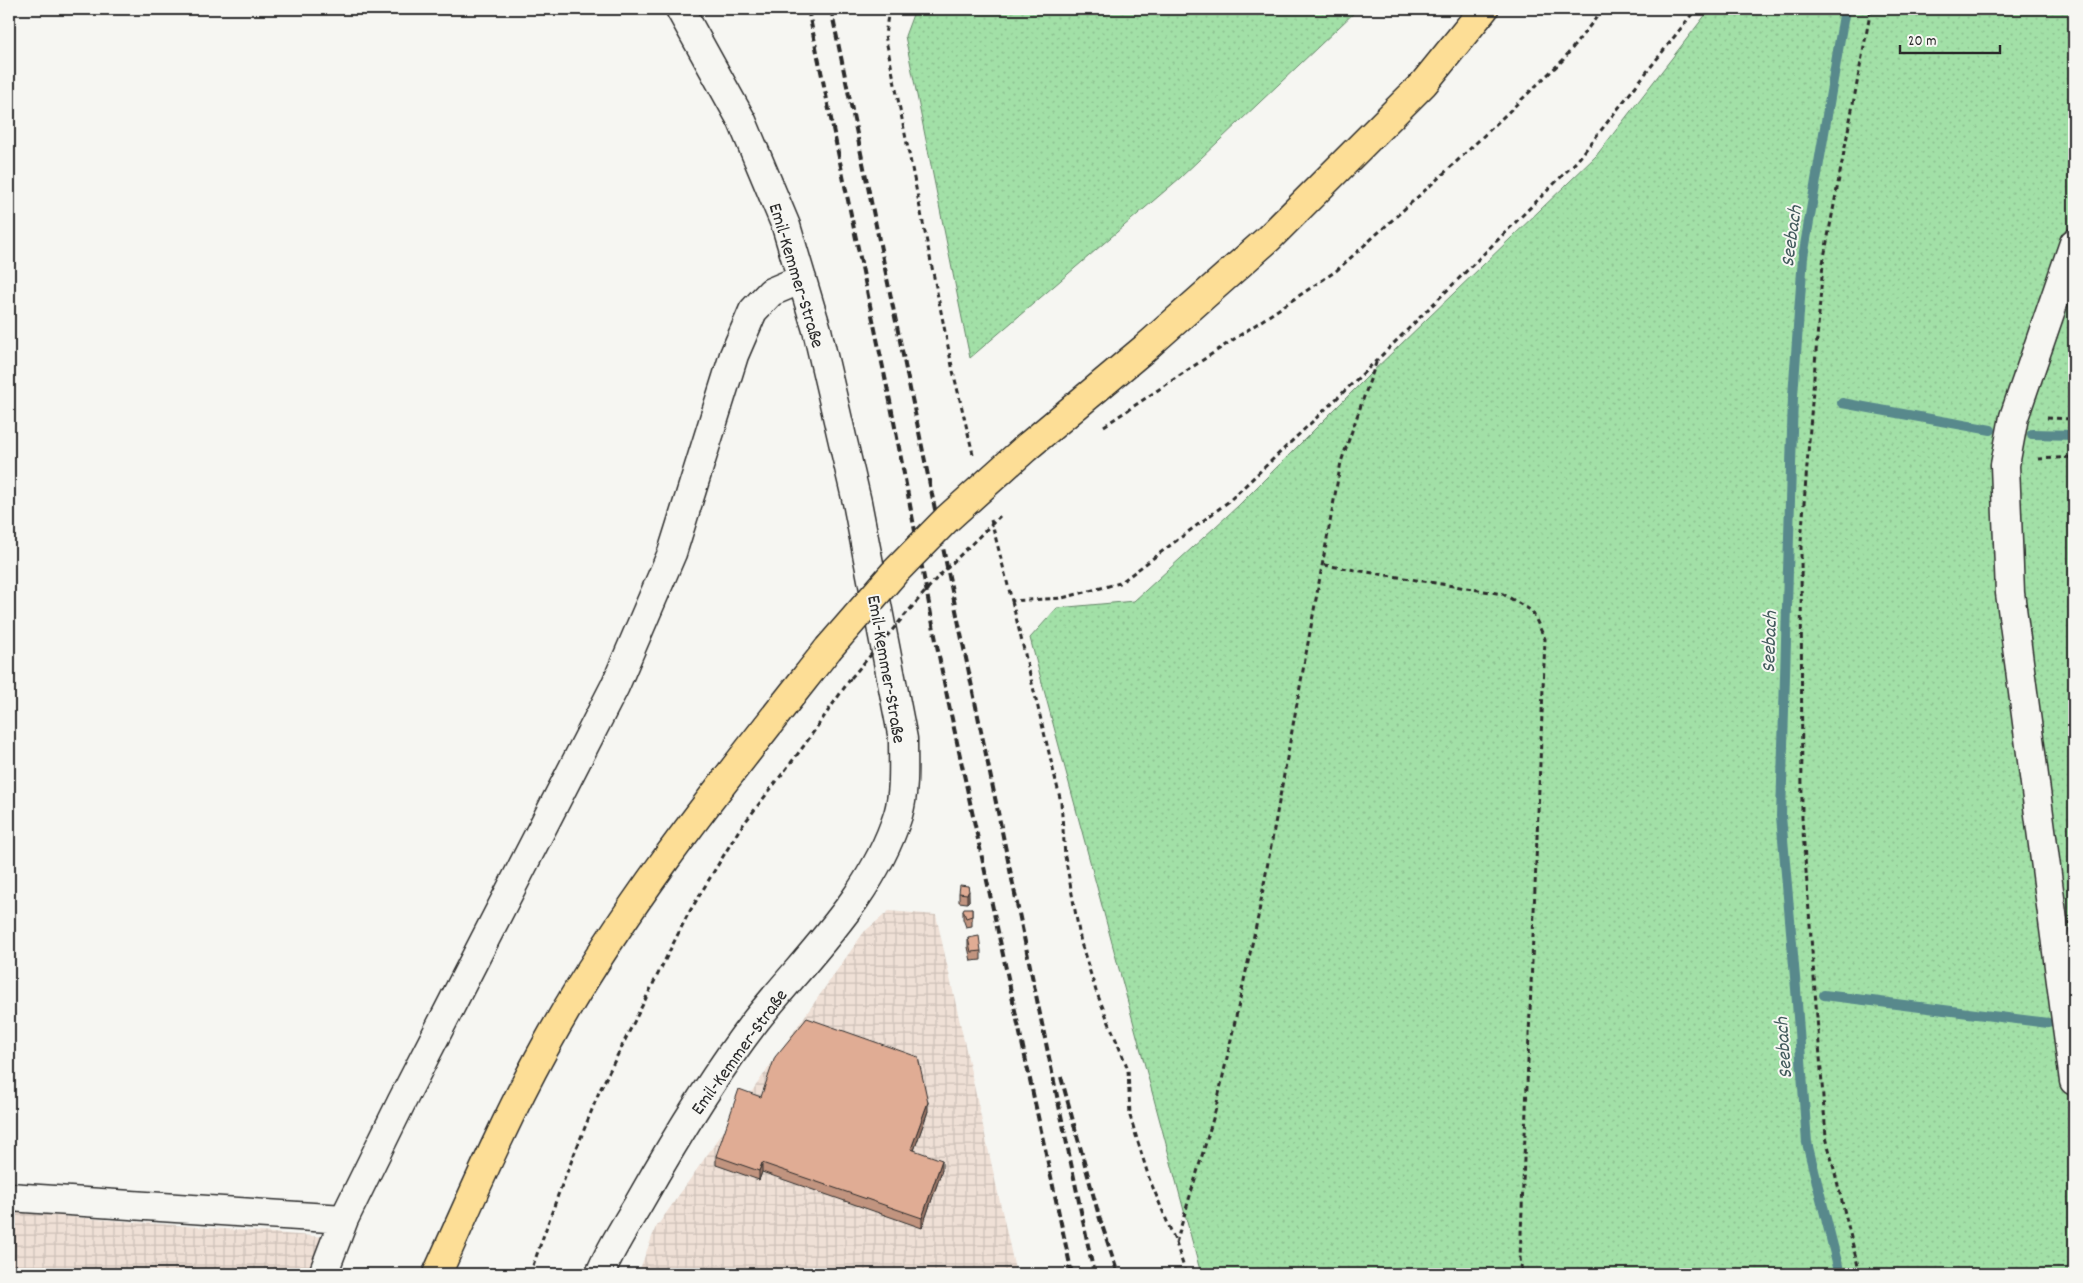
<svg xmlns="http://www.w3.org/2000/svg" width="2083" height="1283" font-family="Dekko,sans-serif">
  <defs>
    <pattern id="industrial-grid" width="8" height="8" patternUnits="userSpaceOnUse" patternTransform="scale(1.25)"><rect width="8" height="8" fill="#efe0d6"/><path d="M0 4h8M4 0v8" fill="none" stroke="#cdc0b8"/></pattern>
    <pattern id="garden-dots" width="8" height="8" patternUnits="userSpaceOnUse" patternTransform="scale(1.25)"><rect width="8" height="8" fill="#a2e0a7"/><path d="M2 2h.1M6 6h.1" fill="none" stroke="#8cc090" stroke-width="1.8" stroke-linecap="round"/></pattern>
  </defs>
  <rect width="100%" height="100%" fill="#f6f6f2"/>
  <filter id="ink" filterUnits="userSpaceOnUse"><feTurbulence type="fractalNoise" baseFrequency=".02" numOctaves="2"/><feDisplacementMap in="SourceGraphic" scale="10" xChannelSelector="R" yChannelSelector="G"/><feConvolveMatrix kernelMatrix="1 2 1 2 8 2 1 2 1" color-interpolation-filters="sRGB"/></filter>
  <g filter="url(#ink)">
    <path fill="url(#industrial-grid)" d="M 889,911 L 936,915 L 1016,1274 L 638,1274 L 655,1229 L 864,932 Z
      M 9,1212 L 324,1237 L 308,1274 L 9,1274 Z"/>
    <path fill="url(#garden-dots)" stroke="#668669" d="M 915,9 L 1358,9 L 1180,178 L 970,358 L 905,36 Z
      M 1710,9 L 2074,9 L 2074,1274 L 1201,1274 L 1030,638 L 1057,608 L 1134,601 L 1238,506 L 1369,375 L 1596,156 Z"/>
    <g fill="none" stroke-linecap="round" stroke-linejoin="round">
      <path stroke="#58898c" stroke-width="10" d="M 1842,403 L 1991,430
        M 2032,434 L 2074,435
        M 1824,995 L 2048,1023
        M 1840,1274 L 1807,1143 L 1796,989 L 1781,816 L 1793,396 L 1803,257 L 1845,9"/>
      <g stroke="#2b2b2b" stroke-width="31">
        <path id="minor" d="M 2074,243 L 2014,417 L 2005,465 L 2010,593 L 2074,1081
          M 9,1197 L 344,1219
          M 323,1274 L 344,1219 L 402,1101 L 615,686 L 672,553 L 734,355 L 753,311 L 771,292 L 802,279
          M 600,1274 C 610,1249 626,1225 640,1201 C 675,1139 713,1076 757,1019 C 808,955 873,895 898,815 C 905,791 903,763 903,739 L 857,502 L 817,330 L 786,226 L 742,121 L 680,9"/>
      </g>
      <g stroke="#2b2b2b" stroke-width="31">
        <path id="major" d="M 1027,447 L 1144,349 L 1268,239 L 1424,83 L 1484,9
          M 437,1274 C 471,1199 504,1122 544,1049 C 622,906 727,777 828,649"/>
      </g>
      <path stroke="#2b2b2b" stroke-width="3" stroke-dasharray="5 4" stroke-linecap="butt" d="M 889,9 L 885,35 L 953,371 L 973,454
        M 2047,418 L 2074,419
        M 1104,426 L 1336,271 L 1454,164 L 1563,60 L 1603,9
        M 2038,459 L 2074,457
        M 991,520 L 1012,601 L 1062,598 L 1120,583 L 1228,502 L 1377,360 L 1577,161 L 1696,9
        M 1324,565 L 1503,594 L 1532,611 L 1545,639 L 1520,1258 L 1522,1274
        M 1012,601 L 1061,802 L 1065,856 L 1081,943 L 1096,991 L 1128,1069 L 1130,1116 L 1149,1178 L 1176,1243 L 1186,1274
        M 1176,1243 L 1215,1112 L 1258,917 L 1341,462 L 1377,360
        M 530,1274 L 558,1195 L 599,1092 L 687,916 L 739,830 L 803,747 L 851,678
        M 1860,1274 L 1826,1137 L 1802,818 L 1801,542 L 1823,263 L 1871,9"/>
      <use href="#minor" stroke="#f6f6f2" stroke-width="28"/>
      <use href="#major" stroke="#fdde96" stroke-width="28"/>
      <path stroke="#2b2b2b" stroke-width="4" stroke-dasharray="8 4" stroke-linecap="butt" d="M 808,9 L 890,401 L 944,682 L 1072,1274
        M 831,9 L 1094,1274
        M 1061,1077 L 1099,1216 L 1118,1274"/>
      <g stroke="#2b2b2b" stroke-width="31" stroke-linecap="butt">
        <path id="major-bridge" d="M 828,649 L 894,573 L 947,519 L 1027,447"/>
      </g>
      <path stroke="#2b2b2b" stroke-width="3" stroke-dasharray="5 4" stroke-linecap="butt" d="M 851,678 L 936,579 L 1000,516"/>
      <use href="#major-bridge" stroke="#fdde96" stroke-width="28"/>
    </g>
    <path fill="#c1947f" stroke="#2b2b2b" d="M 968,886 L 969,901 L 967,903 L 959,902 L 959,893 Z
      M 972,908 L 972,926 L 966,927 L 963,919 L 963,910 Z
      M 968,938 L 981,951 L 981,960 L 971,961 L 968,947 Z
      M 761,1097 L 928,1111 L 914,1150 L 942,1170 L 922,1228 L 762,1172 L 759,1180 L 716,1165 L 716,1156 Z"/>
    <path fill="#9d7868" stroke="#2b2b2b" d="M 969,891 L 969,901 L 967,903 L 967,894 Z
      M 928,1102 L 928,1111 L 911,1159 L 911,1149 Z
      M 942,1160 L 942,1170 L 922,1228 L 922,1218 Z
      M 762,1163 L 762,1172 L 759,1180 L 759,1171 Z"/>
    <path fill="#e0ac94" stroke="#2b2b2b" d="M 960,885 L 968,886 L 969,891 L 967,894 L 959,893 Z
      M 964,908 L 972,908 L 972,916 L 966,918 L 963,910 Z
      M 979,936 L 981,951 L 971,952 L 968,938 Z
      M 807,1018 L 918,1057 L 928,1102 L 911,1149 L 942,1160 L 922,1218 L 762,1163 L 759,1171 L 716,1156 L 739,1089 L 761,1097 L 775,1057 Z"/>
  </g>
  <g text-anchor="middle" stroke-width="4" stroke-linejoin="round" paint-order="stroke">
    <g font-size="19" fill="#2b2b2b" stroke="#f6f6f2">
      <text transform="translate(798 275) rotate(73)" y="7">Emil-Kemmer-Straße</text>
      <text transform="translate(888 669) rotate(80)" y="7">Emil-Kemmer-Straße</text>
      <text transform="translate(738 1051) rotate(-54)" y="7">Emil-Kemmer-Straße</text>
    </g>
    <g font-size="20" font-style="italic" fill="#425a5c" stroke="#f6f6f2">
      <text transform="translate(1790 236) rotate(-82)" y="7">Seebach</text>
      <text transform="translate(1768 642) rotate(-88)" y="7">Seebach</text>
      <text transform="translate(1782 1048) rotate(-94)" y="7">Seebach</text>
    </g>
  </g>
  <rect width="2083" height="1283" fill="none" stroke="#f6f6f2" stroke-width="30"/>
  <rect x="15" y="15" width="2053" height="1253" fill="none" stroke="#2b2b2b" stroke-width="2" filter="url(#ink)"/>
  <path d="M1900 45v8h100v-8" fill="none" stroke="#2b2b2b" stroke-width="2.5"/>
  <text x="1908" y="45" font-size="15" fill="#2b2b2b" stroke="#f6f6f2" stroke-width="4" paint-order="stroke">20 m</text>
</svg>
